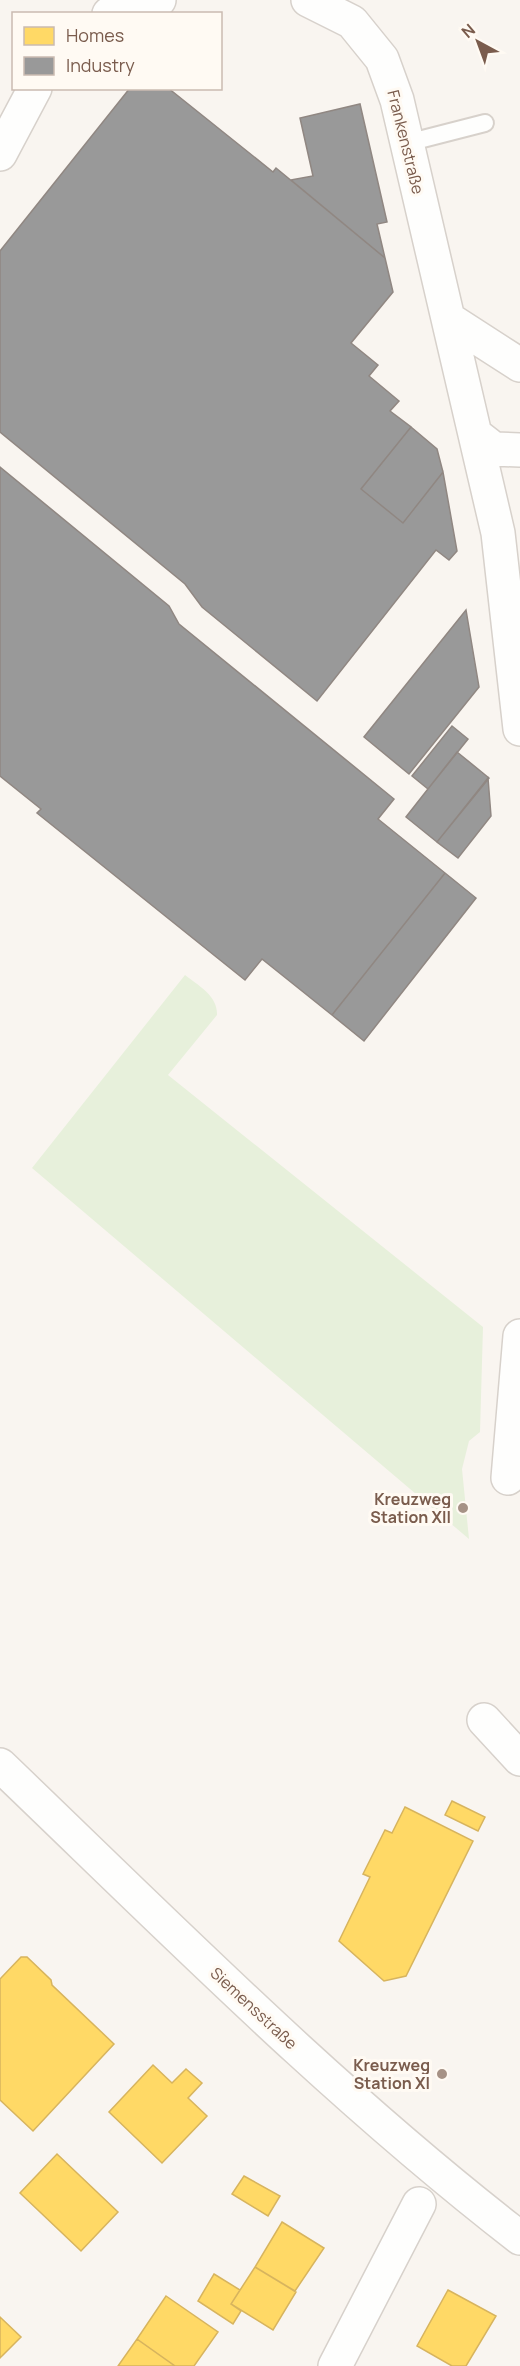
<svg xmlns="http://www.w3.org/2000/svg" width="520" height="2366" font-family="Manrope,sans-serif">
  <rect width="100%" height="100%" fill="#f9f5f0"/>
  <path fill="#e7f0db" d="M 185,975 C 199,986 218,996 217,1015 L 168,1075 L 483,1327 L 480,1432 L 469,1441 L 462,1469 L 469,1539 L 32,1168 Z"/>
  <path fill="#ffd966" stroke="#d7b45e" stroke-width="1.5" d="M 452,1801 L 485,1817 L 478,1831 L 445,1815 Z
    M 405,1807 L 473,1841 L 406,1976 L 384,1981 L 339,1941 L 370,1877 L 363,1874 L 385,1830 L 392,1833 Z
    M 21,1957 L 27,1957 L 51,1980 L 52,1985 L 114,2044 L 33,2131 L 0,2100 L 0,1979 Z
    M 153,2065 L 172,2083 L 186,2069 L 202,2083 L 188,2098 L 207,2116 L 162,2163 L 109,2112 Z
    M 57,2154 L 118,2212 L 81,2251 L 20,2193 Z
    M 244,2176 L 280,2196 L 268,2216 L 232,2194 Z
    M 282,2222 L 324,2248 L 295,2291 L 255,2267 Z
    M 255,2267 L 296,2292 L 273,2330 L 231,2304 Z
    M 214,2274 L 240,2290 L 231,2304 L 241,2311 L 233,2324 L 198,2301 Z
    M 448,2290 L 496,2316 L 466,2366 L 452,2366 L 417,2346 Z
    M 166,2296 L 218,2332 L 194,2366 L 175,2366 L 137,2339 Z
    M 0,2317 L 21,2337 L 0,2358 Z
    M 137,2339 L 175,2366 L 118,2366 Z"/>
  <path fill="#999" stroke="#908782" stroke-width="1.5" d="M 130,88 L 168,88 L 273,172 L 276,168 L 385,258 L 393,292 L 351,343 L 378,365 L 369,376 L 399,401 L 390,411 L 411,427 L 361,489 L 403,523 L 443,472 L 457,551 L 449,560 L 436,550 L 317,701 L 202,607 L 185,584 L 0,432 L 0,251 Z
    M 360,104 L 387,222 L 377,224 L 385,258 L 291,180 L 313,176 L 300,118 Z
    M 411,427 L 437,449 L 443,472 L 403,523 L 361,489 Z
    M 0,467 L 169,606 L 179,624 L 394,799 L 378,819 L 445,873 L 332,1015 L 262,959 L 245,980 L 37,813 L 41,809 L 0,776 Z
    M 466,610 L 479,687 L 409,774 L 364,737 Z
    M 452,726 L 468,739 L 428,789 L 412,776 Z
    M 457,752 L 489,778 L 437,842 L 406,817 Z
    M 488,778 L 491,816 L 458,858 L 437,842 Z
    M 445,873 L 476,898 L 364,1041 L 332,1015 Z"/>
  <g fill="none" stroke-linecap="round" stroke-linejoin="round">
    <g stroke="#d7d1cb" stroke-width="20">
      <path id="service" d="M 407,143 L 485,123"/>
    </g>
    <g stroke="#d7d1cb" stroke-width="36">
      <path id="minor" d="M 308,0 L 352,22 L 382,59 L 397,100 L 498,533 L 520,729
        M 109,14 L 146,1 L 159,0
        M 0,154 L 35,88
        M 450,320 L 520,365
        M 476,435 L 494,449 L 520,450
        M 508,1478 L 520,1336
        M 484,1720 L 520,1759
        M 335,2366 L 419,2204"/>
    </g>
    <g stroke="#d7d1cb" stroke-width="36">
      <path id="tertiary" d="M 0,1765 C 169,1927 334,2094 520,2238"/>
    </g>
    <use href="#service" stroke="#fefefd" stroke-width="16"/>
    <use href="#minor" stroke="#fefefd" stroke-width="33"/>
    <use href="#tertiary" stroke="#fefefd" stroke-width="33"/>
  </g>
  <g fill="#a69286" stroke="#fffaf3" stroke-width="2">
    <circle cx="463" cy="1508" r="6"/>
    <circle cx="442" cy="2074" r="6"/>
  </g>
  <g text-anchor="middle" stroke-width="6" stroke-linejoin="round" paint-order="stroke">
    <g font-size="16" fill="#7a5c4d" stroke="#fffaf3">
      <text transform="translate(406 142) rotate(76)" y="6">Frankenstraße</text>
      <text transform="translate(254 2008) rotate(43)" y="6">Siemensstraße</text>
    </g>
    <g font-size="16" font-weight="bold" fill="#7a5c4d" stroke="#fffaf3" text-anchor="end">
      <text x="451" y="1505">Kreuzweg<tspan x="451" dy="18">Station XII</tspan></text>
      <text x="430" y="2071">Kreuzweg<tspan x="430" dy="18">Station XI</tspan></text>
    </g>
  </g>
  <rect x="12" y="12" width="210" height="78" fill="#fffaf3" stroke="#cabbb1" stroke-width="1.5"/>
  <rect x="24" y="27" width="30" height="18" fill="#ffd966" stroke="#cabbb1" stroke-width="1.5"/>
  <text x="66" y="42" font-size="18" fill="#7a5c4d">Homes</text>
  <rect x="24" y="57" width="30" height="18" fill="#999999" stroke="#cabbb1" stroke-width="1.5"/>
  <text x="66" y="72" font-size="18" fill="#7a5c4d">Industry</text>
  <g transform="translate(478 42) rotate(319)" stroke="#fffaf3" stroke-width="4.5" paint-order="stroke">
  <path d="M0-4.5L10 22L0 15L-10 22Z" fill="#7a5c4d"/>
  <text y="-9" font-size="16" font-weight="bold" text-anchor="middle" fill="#7a5c4d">N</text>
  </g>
</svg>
